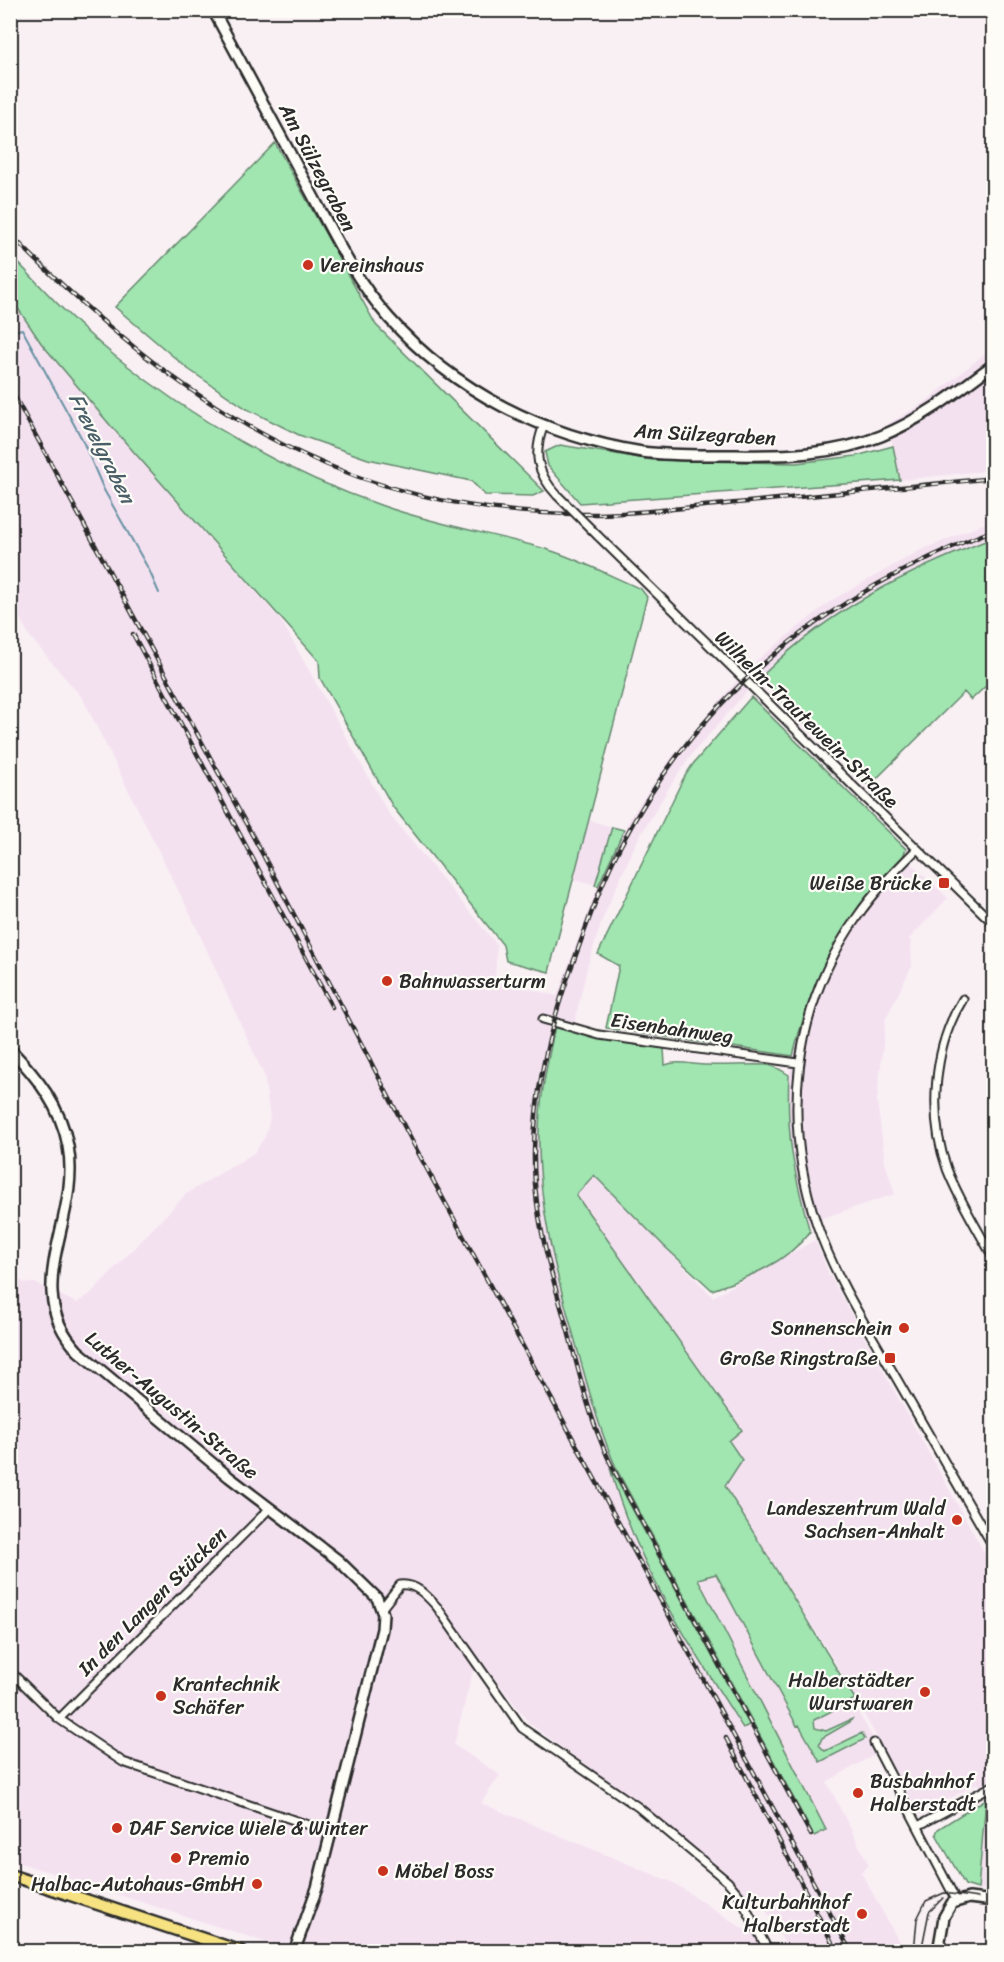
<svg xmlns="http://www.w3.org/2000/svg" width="1004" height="1962" font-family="Sriracha,sans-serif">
  <rect width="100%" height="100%" fill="#f9f0f4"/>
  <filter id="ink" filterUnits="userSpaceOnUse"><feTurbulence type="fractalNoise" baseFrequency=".0167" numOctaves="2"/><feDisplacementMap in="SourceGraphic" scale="12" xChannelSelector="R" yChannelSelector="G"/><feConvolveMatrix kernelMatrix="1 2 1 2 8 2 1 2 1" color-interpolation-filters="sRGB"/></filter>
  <g filter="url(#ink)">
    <path fill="#f4e1f0" d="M 10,298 L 41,343 L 110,425 L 282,622 L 389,814 L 497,945 L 495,980 L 557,996 L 598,886 L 615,847 L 632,815 L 672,757 L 735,683 L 758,659 L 832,600 L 919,551 L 993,520 L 993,538 L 864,596 L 814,630 L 748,690 L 693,753 L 670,786 L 637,841 L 604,915 L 587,968 L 562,1078 L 577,1194 L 594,1174 L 713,1297 L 815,1240 L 829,1274 L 993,1568 L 993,1891 L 978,1889 L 986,1799 L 978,1783 L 920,1815 L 833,1659 L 740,1512 L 881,1751 L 827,1782 L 869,1865 L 861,1872 L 904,1951 L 789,1951 L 767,1912 L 669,1826 L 529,1723 L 477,1655 L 454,1745 L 500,1775 L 481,1803 L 674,1883 L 759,1939 L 765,1951 L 525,1952 L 514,1947 L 511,1952 L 293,1951 L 11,1860 L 11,1275 L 25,1283 L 35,1283 L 77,1303 L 90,1294 L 186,1194 L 254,1153 L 265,1137 L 270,1118 L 264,1075 L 192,918 L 83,699 L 30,637 L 11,602 Z
      M 993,347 L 993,470 L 900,480 L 888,424 L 924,403 Z
      M 589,820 L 612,827 L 595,885 L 574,879 Z
      M 903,856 L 948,898 L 909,939 L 911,943 L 912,966 L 886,1018 L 877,1100 L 885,1162 L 895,1194 L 808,1223 L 791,1158 L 788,1104 L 789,1075 L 802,1019 L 812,990 L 836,939 L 859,906 Z"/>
    <path fill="#a1e5b1" stroke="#66886e" stroke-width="1.5" d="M 275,143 L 376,325 L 544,491 L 533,496 L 485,495 L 471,481 L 368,459 L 299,435 L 247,409 L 188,369 L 115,307 Z
      M 11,255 C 44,290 77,326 115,356 C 194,420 287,473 383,506 C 437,525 494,534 549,550 C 580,560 611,576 641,589 L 647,597 L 549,972 L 506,961 L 503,945 L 393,807 L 320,678 L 319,661 L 110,425 L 41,343 L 11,298 Z
      M 560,445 L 653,460 L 796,463 L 856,456 L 893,446 L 900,480 L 580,503 L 548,466 L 545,452 Z
      M 993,538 L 993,685 L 987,685 L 971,700 L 964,692 L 869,786 L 772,691 L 766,683 L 765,673 C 830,609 910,570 993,538 Z
      M 751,697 L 906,849 L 903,856 C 843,922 814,968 793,1056 L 606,1028 L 619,966 L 598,954 L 683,779 L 693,764 Z
      M 612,827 L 624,830 L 598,886 L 595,885 Z
      M 555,1026 L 598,1038 L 664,1048 L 665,1065 C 679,1060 693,1065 707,1065 C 727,1066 747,1064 768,1065 C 775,1066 783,1071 789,1075 C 786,1137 794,1174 810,1232 C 786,1263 749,1277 712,1290 L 664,1246 L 594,1175 L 576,1195 L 742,1430 L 729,1441 L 742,1460 L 725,1486 L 855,1699 L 814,1720 L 815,1728 L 826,1731 L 852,1719 L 850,1722 L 822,1738 L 819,1745 L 825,1751 L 862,1733 L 865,1739 L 820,1762 L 799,1725 L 797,1726 L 716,1574 L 698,1579 L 826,1830 L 814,1836 L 618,1472 C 598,1428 587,1383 574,1337 C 555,1270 537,1201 539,1130 C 540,1095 548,1060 555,1026 Z
      M 610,1468 L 749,1724 L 749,1725 L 743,1728 C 689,1644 636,1564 610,1468 Z
      M 986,1799 L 978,1889 L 965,1885 L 936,1834 L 938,1829 Z"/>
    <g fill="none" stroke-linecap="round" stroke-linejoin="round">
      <path stroke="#6892a3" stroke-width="2" d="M 10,332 L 22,329 L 82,439 L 104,490 L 149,570 L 159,593"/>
      <g stroke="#2b2b2b" stroke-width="11">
        <path id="street" d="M 544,425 C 533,452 536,473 557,495
          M 598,536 L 994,924
          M 917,849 C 896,870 874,892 857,917 C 793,1008 781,1120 817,1225 C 835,1277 866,1326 894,1374 C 927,1432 961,1490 994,1548
          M 963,999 C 933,1047 928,1116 947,1169 C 959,1200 978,1230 994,1259
          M 543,1019 L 599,1035 L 798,1063
          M 983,1529 L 994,1523
          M 382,1608 L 400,1585 C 416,1583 427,1596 437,1607 L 522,1728 L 638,1807 L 728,1882 L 739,1895 L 769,1952
          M 10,1671 L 59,1719 L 123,1762 L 329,1832
          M 59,1719 L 270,1508
          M 874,1743 L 956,1900
          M 918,1826 L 994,1785
          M 511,1950 L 515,1952"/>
      </g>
      <g stroke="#2b2b2b" stroke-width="14">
        <path id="secondary" d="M 213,10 C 246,72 279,134 313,196 C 335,238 357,282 389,318 C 455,392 544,436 642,452 C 672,456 704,455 735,455 C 785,456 834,455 881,436 C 923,419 958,391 994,364
          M 10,1049 C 37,1077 61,1107 68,1146 C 82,1221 18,1288 78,1351 L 229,1477 L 338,1560 L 377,1598 L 383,1614 L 382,1629 L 317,1888 L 294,1952
          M 938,1952 L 944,1917 L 952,1903 L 969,1898 L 994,1901"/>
      </g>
      <g stroke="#2b2b2b" stroke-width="15">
        <path id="primary" d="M 10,1875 L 243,1952"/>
      </g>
      <use href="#street" stroke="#fdfcf7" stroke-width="7"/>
      <use href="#secondary" stroke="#fdfcf7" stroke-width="9"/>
      <use href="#primary" stroke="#f6e281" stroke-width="10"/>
      <path stroke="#2b2b2b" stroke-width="1.5" d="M 914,1952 L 917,1919 L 926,1901 L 944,1893 L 978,1898
        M 921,1952 L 929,1912 L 943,1898"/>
      <g stroke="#2b2b2b" stroke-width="4.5">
        <path id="rail" d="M 10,234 C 176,401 342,516 587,514 C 637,514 687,507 737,503 C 822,495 908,487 994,478
          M 10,388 L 263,855 L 414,1145 L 851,1952
          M 133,634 L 332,1007
          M 726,1738 L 837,1952
          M 811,1835 L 616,1474 C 592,1430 581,1380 568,1331 C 554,1283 539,1235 535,1184 C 529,1104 549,1026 577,952 C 590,916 603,879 621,845 C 703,688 832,592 994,530"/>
      </g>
      <use href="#rail" stroke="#fdfcf7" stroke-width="2" stroke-dasharray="7" stroke-linecap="butt"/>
      <g stroke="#2b2b2b" stroke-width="11" stroke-linecap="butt">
        <path id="street-bridge" d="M 557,495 L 598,536"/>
      </g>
      <use href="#street-bridge" stroke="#fdfcf7" stroke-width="7"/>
    </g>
  </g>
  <g fill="#c8321e" stroke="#fdfcf7" stroke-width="2">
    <circle cx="308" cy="265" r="6"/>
    <rect x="938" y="877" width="12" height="12" rx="3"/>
    <circle cx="387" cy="981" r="6"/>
    <circle cx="904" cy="1328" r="6"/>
    <rect x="884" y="1352" width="12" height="12" rx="3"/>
    <circle cx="957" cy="1520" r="6"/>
    <circle cx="925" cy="1692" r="6"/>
    <circle cx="161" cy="1696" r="6"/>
    <circle cx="858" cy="1793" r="6"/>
    <circle cx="117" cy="1828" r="6"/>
    <circle cx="176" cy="1858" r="6"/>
    <circle cx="383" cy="1871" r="6"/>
    <circle cx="257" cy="1884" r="6"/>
    <circle cx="862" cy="1914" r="6"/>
  </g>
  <g text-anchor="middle" stroke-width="4.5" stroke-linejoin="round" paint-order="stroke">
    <g font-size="20" fill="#2b2b2b" stroke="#fdfcf7">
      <text transform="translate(318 167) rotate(62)" y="7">Am Sülzegraben</text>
      <text transform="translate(705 434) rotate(3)" y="7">Am Sülzegraben</text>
      <text transform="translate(807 719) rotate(44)" y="7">Wilhelm-Trautewein-Straße</text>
      <text transform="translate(672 1028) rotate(8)" y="7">Eisenbahnweg</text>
      <text transform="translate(172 1405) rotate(40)" y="7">Luther-Augustin-Straße</text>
      <text transform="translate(152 1601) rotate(-45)" y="7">In den Langen Stücken</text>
    </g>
    <g font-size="20" fill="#2b2b2b" stroke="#fdfcf7" text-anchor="start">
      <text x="320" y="272">Vereinshaus</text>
      <text x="932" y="890" text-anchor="end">Weiße Brücke</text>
      <text x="399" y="988">Bahnwasserturm</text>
      <text x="892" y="1335" text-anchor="end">Sonnenschein</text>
      <text x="878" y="1365" text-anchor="end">Große Ringstraße</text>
      <text x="945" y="1515" text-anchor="end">Landeszentrum Wald<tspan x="945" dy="23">Sachsen-Anhalt</tspan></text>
      <text x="913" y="1687" text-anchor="end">Halberstädter<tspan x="913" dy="23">Wurstwaren</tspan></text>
      <text x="173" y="1691">Krantechnik<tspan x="173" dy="23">Schäfer</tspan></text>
      <text x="870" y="1788">Busbahnhof<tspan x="870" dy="23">Halberstadt</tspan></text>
      <text x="129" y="1835">DAF Service Wiele &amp; Winter</text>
      <text x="188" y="1865">Premio</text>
      <text x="395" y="1878">Möbel Boss</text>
      <text x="245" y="1891" text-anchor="end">Halbac-Autohaus-GmbH</text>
      <text x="850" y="1909" text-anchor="end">Kulturbahnhof<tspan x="850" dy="23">Halberstadt</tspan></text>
    </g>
    <g font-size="21" font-style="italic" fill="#4a5f67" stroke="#fdfcf7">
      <text transform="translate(102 448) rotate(63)" y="7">Frevelgraben</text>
    </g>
  </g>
  <rect width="1004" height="1962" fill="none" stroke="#fdfcf7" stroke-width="36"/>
  <rect x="18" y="18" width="968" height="1926" fill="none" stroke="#2b2b2b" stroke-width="2" filter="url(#ink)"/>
</svg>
